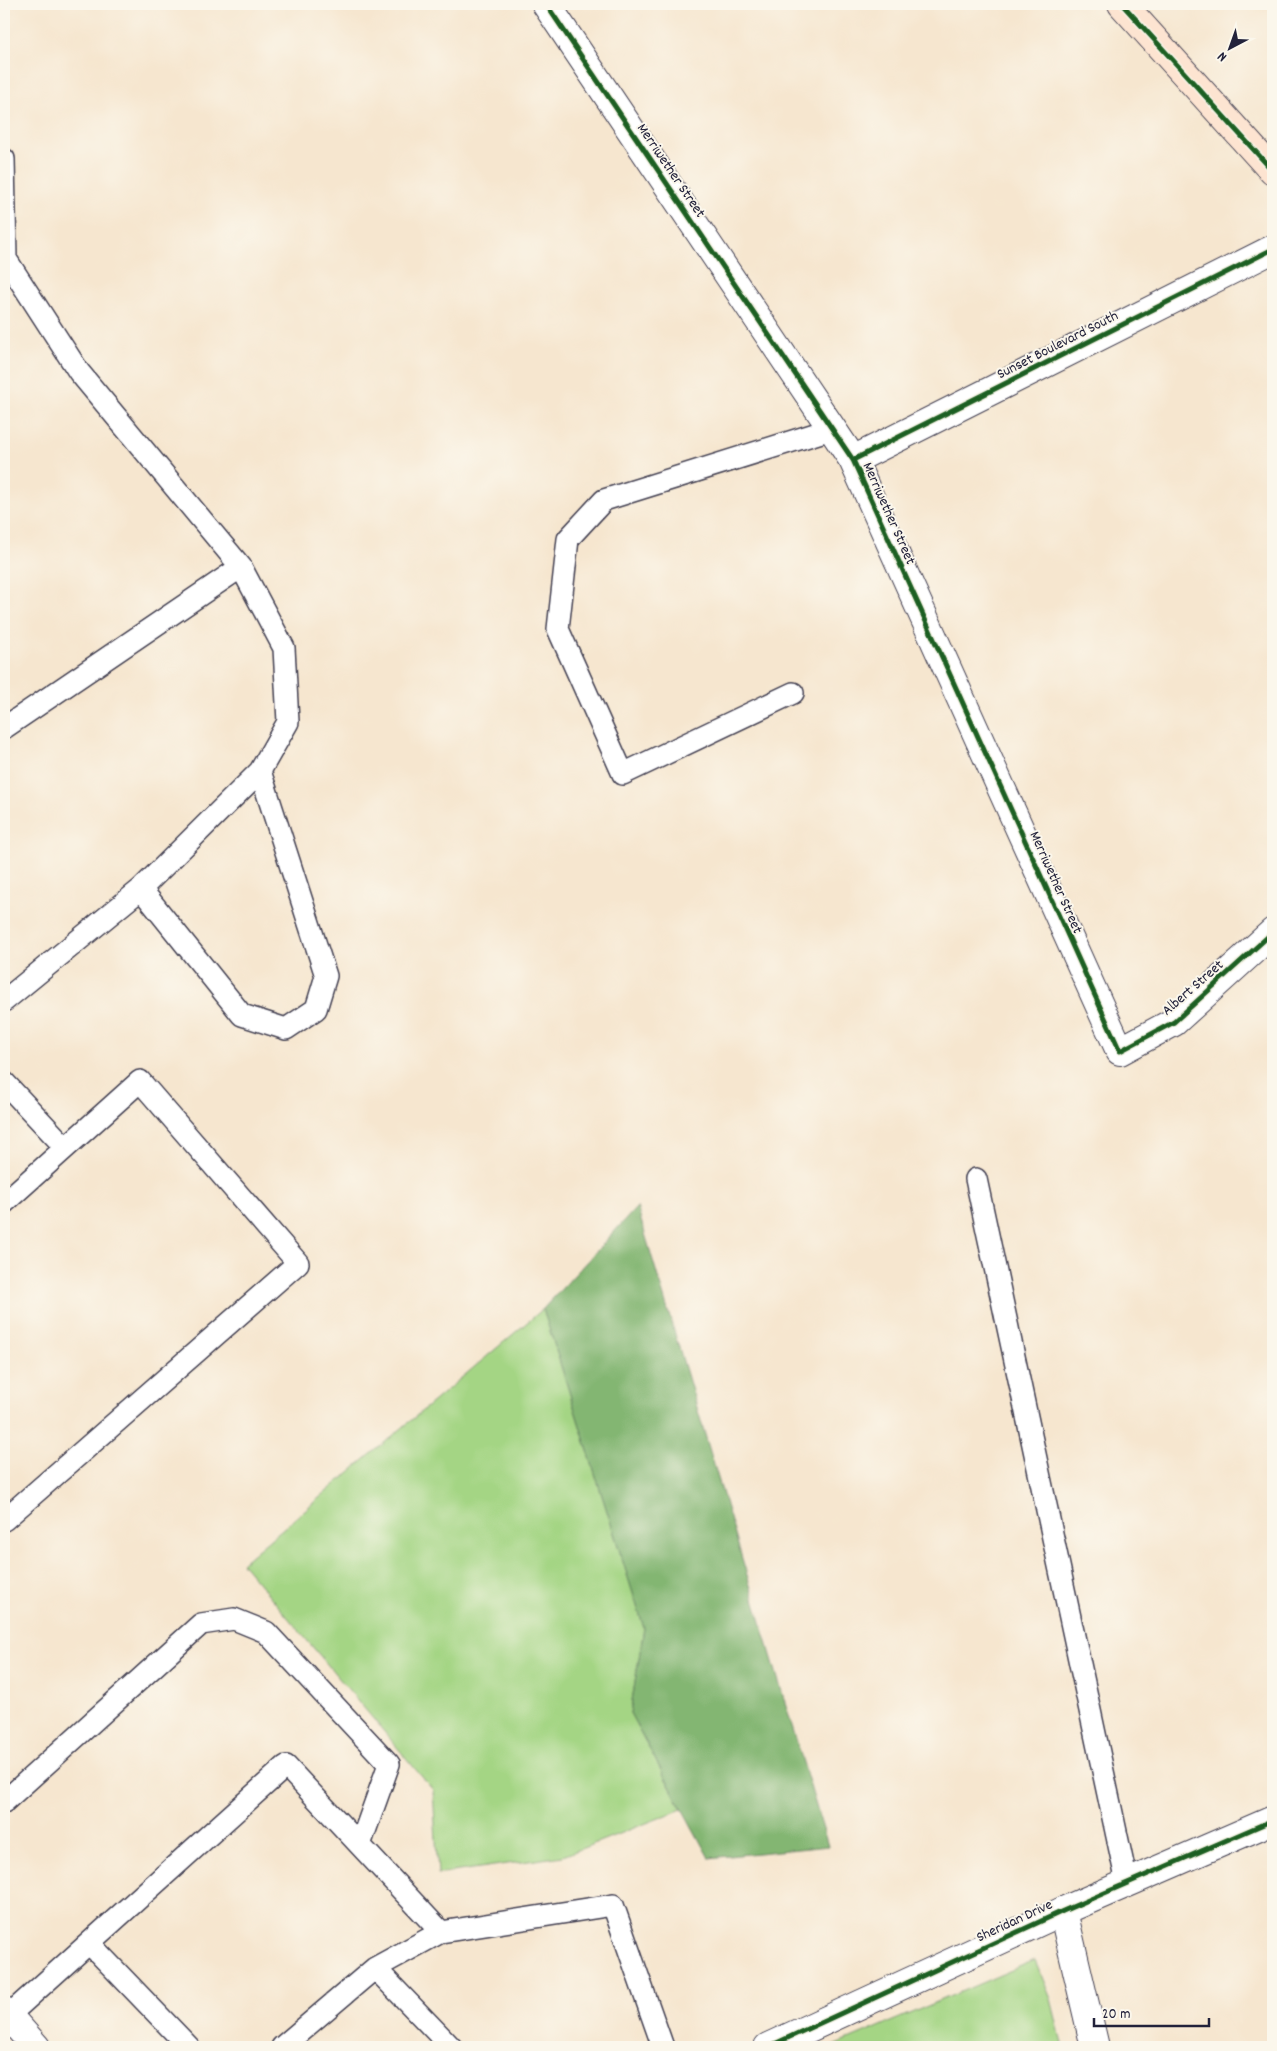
<svg xmlns="http://www.w3.org/2000/svg" width="1277" height="2051" font-family="Dekko,sans-serif">
  <rect width="100%" height="100%" fill="#fbf7ec"/>
  <filter id="ink" filterUnits="userSpaceOnUse"><feTurbulence type="fractalNoise" baseFrequency=".02" numOctaves="2"/><feDisplacementMap in="SourceGraphic" scale="10" xChannelSelector="R" yChannelSelector="G"/><feConvolveMatrix kernelMatrix="1 2 1 2 8 2 1 2 1" color-interpolation-filters="sRGB"/></filter>
  <filter id="wash" filterUnits="userSpaceOnUse"><feTurbulence type="fractalNoise" baseFrequency=".0096" numOctaves="4" result="noise"/><feDisplacementMap in="SourceGraphic" scale="20" xChannelSelector="R" yChannelSelector="G"/><feGaussianBlur stdDeviation="1.12" result="paint"/><feColorMatrix in="noise" values="0 0 0 0 0 0 0 0 0 0 0 0 0 0 0 0 0 1.4 0 .05"/><feComposite in="paint" operator="in"/></filter>
  <g filter="url(#wash)">
    <rect width="100%" height="100%" fill="#f6e6cf"/>
    <path fill="#a4d584" stroke="#637c60" d="M 543,1309 L 644,1628 L 630,1713 L 682,1809 L 563,1856 L 438,1874 L 433,1790 L 242,1563 Z
      M 1035,1960 L 1051,1999 L 1063,2047 L 832,2047 Z"/>
    <path fill="#83b672" stroke="#526c56" d="M 637,1207 L 828,1846 L 709,1858 L 630,1713 L 644,1628 L 543,1309 Z"/>
  </g>
  <g filter="url(#ink)">
    <g fill="none" stroke-linecap="round" stroke-linejoin="round">
      <g stroke="#423f51" stroke-width="24">
        <path id="service" d="M 4,159 L 6,259
          M 4,261 L 6,259 L 79,372 L 241,567 L 284,648 L 288,722 L 260,771 L 141,889 L 4,1001
          M 793,693 L 623,774 L 558,629 L 568,539 L 604,500 L 831,429
          M 4,728 L 241,567
          M 141,889 L 242,1015 L 286,1029 L 316,1009 L 326,976 L 260,771
          M 4,1082 L 65,1147
          M 976,1179 L 1127,1883
          M 4,1203 L 140,1081 L 298,1263 L 4,1520
          M 4,1802 L 201,1624 L 234,1619 L 266,1632 L 389,1764 L 360,1845
          M 375,1968 L 451,2047
          M 8,2016 L 89,1943
          M 189,2047 L 89,1943 L 286,1766 L 441,1932
          M 282,2047 L 375,1968 L 441,1932 L 613,1905 L 663,2047"/>
      </g>
      <g stroke="#423f51" stroke-width="30">
        <path id="minor" d="M 546,4 L 853,460 L 1120,1051 L 1174,1022 L 1273,932
          M 853,460 L 1273,249
          M 1063,1911 L 1095,2047"/>
      </g>
      <g stroke="#423f51" stroke-width="30">
        <path id="tertiary" d="M 4,2011 L 36,2047
          M 768,2047 L 1063,1911 L 1273,1820"/>
      </g>
      <g stroke="#423f51" stroke-width="30">
        <path id="secondary" d="M 1122,4 L 1273,171"/>
      </g>
      <use href="#service" stroke="#fff" stroke-width="21"/>
      <use href="#minor" stroke="#fff" stroke-width="28"/>
      <use href="#tertiary" stroke="#fff" stroke-width="28"/>
      <use href="#secondary" stroke="#fde4d1" stroke-width="28"/>
      <g stroke="#fbf7ec" stroke-width="8">
        <path id="cycleway" d="M 546,4 L 853,460 L 1120,1051 L 1174,1022 L 1273,932
          M 1122,4 L 1273,171
          M 853,460 L 1273,249
          M 768,2047 L 1063,1911 L 1273,1820"/>
      </g>
      <use href="#cycleway" stroke="#1b5e20" stroke-width="5"/>
    </g>
  </g>
  <g text-anchor="middle" stroke-width="4" stroke-linejoin="round" paint-order="stroke">
    <g font-size="15" fill="#22223b" stroke="#fbf7ec">
      <text transform="translate(672 170) rotate(56)" y="5">Merriwether Street</text>
      <text transform="translate(1057 344) rotate(-27)" y="5">Sunset Boulevard South</text>
      <text transform="translate(890 513) rotate(66)" y="5">Merriwether Street</text>
      <text transform="translate(1057 882) rotate(66)" y="5">Merriwether Street</text>
      <text transform="translate(1192 987) rotate(-41)" y="5">Albert Street</text>
      <text transform="translate(1014 1920) rotate(-25)" y="5">Sheridan Drive</text>
    </g>
  </g>
  <rect width="1277" height="2051" fill="none" stroke="#fbf7ec" stroke-width="20"/>
  <g transform="translate(1230 48) rotate(221)" stroke="#fbf7ec" stroke-width="4" paint-order="stroke">
  <path d="M0-4L9 19L0 12L-9 19Z" fill="#22223b"/>
  <text y="-8" font-size="14" font-weight="bold" text-anchor="middle" fill="#22223b">N</text>
  </g>
  <path d="M1094 2018v8h115v-8" fill="none" stroke="#22223b" stroke-width="2.5"/>
  <text x="1102" y="2018" font-size="15" fill="#22223b" stroke="#fbf7ec" stroke-width="4" paint-order="stroke">20 m</text>
</svg>
